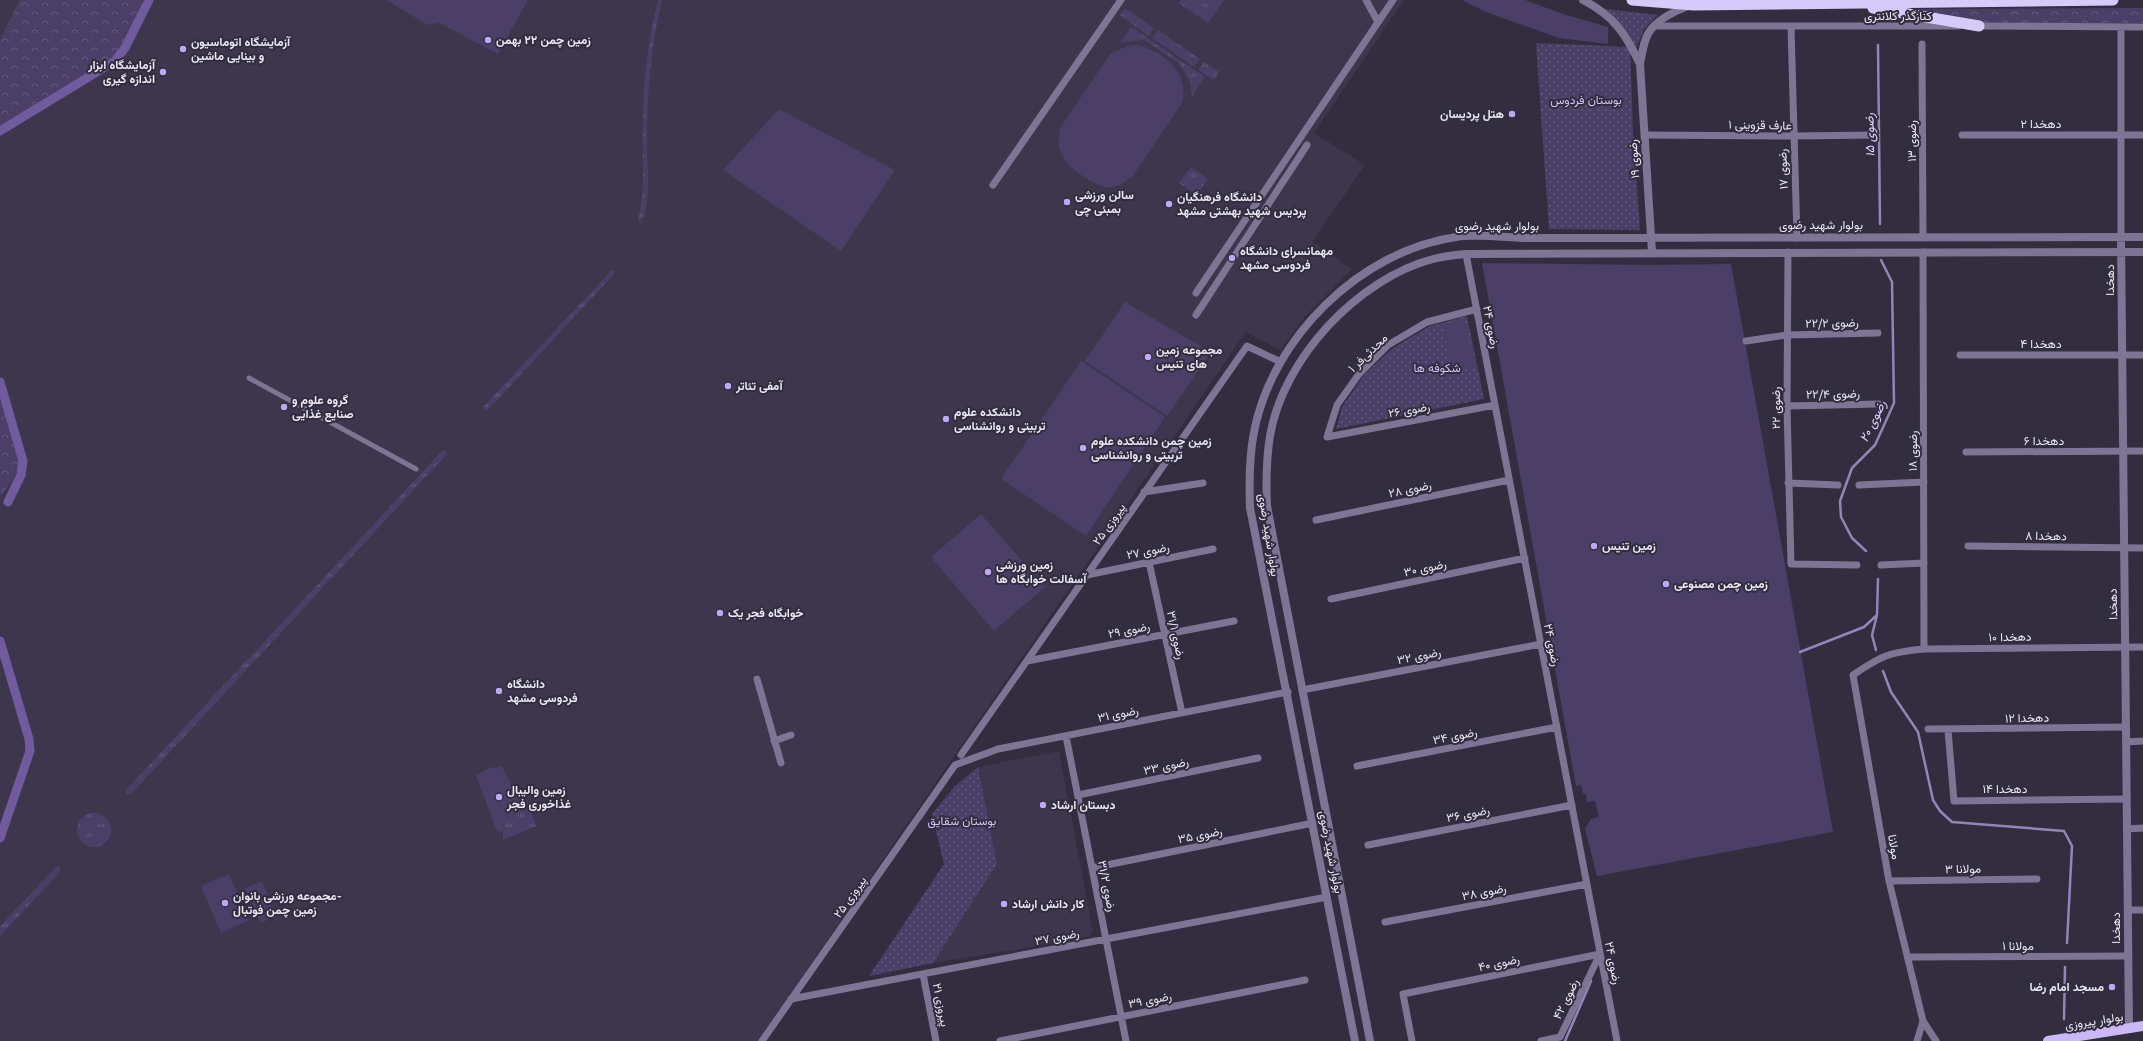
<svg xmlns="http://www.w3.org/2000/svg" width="2143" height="1041" font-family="'Space Grotesk',Vazirmatn,sans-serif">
  <defs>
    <pattern id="grass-tufts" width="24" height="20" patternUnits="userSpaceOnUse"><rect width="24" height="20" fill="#4b3f67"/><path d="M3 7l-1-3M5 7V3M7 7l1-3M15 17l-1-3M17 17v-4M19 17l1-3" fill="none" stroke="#655b7d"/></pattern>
    <pattern id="forest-crowns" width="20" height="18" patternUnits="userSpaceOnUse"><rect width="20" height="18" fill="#4b3f67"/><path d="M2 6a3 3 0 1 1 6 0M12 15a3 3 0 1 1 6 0" fill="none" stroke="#655b7d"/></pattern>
    <pattern id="park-dots" width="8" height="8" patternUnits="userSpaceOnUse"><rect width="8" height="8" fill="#4b3f67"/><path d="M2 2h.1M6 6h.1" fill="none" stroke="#655b7d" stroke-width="1.8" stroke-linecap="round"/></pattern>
  </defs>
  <rect width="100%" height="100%" fill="#322d3f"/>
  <path fill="#3d364d" d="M 0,0 L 1404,0 L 1314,133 L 1365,165 L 1312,242 L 1352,269 L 1303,319 L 1280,350 L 1246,332 L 758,1041 L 0,1041 Z
    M 1059,751 L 1093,932 L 1090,936 L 1044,945 L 933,963 L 997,864 L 978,767 Z"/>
  <path fill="url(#grass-tufts)" d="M 658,0 L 662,0 C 648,58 645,118 648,177 C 648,188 648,215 640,222 L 638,219 C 646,187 642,155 643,121 C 643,80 648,40 658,0 Z
    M 1181,0 L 1224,0 L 1208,23 L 1179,3 Z
    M 1125,8 L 1154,28 L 1149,36 L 1120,15 Z
    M 1131,27 L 1205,77 L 1192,96 L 1190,82 L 1180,64 L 1144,40 L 1120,43 Z
    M 1158,30 L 1200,59 L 1194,67 L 1152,38 Z
    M 1204,62 L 1219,72 L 1214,80 L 1198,70 Z
    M 1191,167 L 1208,179 L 1197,195 L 1179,183 Z
    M 612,270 L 615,271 L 614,274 L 488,410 L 484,409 L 484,406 Z
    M 443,450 L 447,451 L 446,455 L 131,794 L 126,794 L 126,790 Z
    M 511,786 L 523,789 L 536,826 L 503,840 L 503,827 L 509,819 L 507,811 L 522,806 L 520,801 L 517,802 Z
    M77 830a17 17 0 1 1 34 0a17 17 0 1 1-34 0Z
    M 57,866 L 60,868 L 60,872 L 0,936 L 0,926 Z"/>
  <path fill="url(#forest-crowns)" d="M 20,0 L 143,0 L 133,23 L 117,53 L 99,68 L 0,128 L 0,39 Z
    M 2143,8 L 2143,23 L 1988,23 L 1915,9 Z
    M 0,394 C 5,412 20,448 19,464 C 18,475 7,488 0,496 Z"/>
  <path fill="url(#park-dots)" d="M 1605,9 L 1658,15 L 1644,29 L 1636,49 C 1629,32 1619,21 1605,9 Z
    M 1536,43 L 1630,47 L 1633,132 L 1640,230 L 1549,229 Z
    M 1467,316 L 1484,399 L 1336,429 L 1342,407 L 1364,375 L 1393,348 L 1430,326 Z
    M 978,767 L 997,864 L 933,963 L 869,976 L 944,864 L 932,814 L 955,786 Z"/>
  <path fill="#4b3f67" d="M 386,0 L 528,0 L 498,54 L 439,23 L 428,25 Z
    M 1462,0 L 1525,0 L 1563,14 L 1608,27 L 1608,44 L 1559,38 L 1486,12 Z
    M 1136,45 C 1164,51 1190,73 1182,103 L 1132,177 C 1126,181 1120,186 1113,187 C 1104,189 1096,184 1089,180 C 1068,167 1054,155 1060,128 L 1110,54 L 1127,46 Z
    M 779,109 L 895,170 L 841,251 L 723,170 Z
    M 1482,263 L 1652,265 L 1731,264 L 1833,832 L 1597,876 L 1585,829 L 1591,819 L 1599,817 L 1595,801 L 1587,802 L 1586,794 L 1583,794 L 1581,785 L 1576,786 Z
    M 1125,302 L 1211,352 L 1167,416 L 1085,361 Z
    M 1464,319 L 1476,366 L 1453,372 L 1442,325 Z
    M 1081,361 L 1165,417 L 1086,536 L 1001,479 Z
    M 981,514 L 1045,587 L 994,631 L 931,557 Z
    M 502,766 L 507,777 L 509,778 L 516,801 L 520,800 L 523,806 L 520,812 L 514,813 L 512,810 L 507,811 L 509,822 L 503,825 L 502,832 L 497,831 L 476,776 L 490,767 L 496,768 Z
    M 229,874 L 249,920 L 221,933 L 201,886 Z
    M 262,881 L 276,916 L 261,923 L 245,888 Z"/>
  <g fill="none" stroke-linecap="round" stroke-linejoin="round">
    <path stroke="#9485b7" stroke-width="2.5" d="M 1878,45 L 1880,224
      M 1866,551 L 1852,538 L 1841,517 L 1840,501 L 1852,468 L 1875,445 L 1894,403 L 1892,282 L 1881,260
      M 1876,650 L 1872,635 L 1877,615 L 1878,579
      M 1800,652 L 1864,627 L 1877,615
      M 1883,671 L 1891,692 L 1918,732 L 1933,800 L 1940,811 L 1952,822 L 2064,831 L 2072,846 L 2067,943
      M 2064,1019 L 2065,967
      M 1565,1041 L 1591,981"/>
    <path stroke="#6f5b9d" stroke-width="9" d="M 0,131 L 115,61 L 125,48 L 149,0
      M 0,382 L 23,461 L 21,475 L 8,502
      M 0,641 L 29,739 L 30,751 L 0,838"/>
    <path stroke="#7d7593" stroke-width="5" d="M 249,378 L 416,469"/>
    <path stroke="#7d7593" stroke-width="7" d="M 1366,0 L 1378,22
      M 1654,26 L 1958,26
      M 1976,26 L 2143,27
      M 1791,27 L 1797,238
      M 1922,44 L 1923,237
      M 1645,135 L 1793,136 L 1876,135
      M 1962,135 L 2143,135
      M 993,185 L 1121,0
      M 2121,237 L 2121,27
      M 1788,252 L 1787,406 L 1791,564 L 1857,565
      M 1923,252 L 1924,649
      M 1466,254 L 1617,1041
      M 1196,293 L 1393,0
      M 1477,309 L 1427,322 L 1388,345 L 1359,374 L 1337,405 L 1327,437 L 1495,405
      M 1196,315 L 1307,145
      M 1746,341 L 1787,335 L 1878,333
      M 1960,355 L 2143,355
      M 1787,406 L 1879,404
      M 1966,452 L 2143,451
      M 1788,483 L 1838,485
      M 1859,485 L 1924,482
      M 1144,492 L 1203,483
      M 1316,520 L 1509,480
      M 1968,546 L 2143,548
      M 1149,562 L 1182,713
      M 1881,565 L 1924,563
      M 1087,575 L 1213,549
      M 1331,599 L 1525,558
      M 1027,661 L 1234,621
      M 757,679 L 781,763
      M 1302,690 L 1541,644
      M 1928,729 L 2126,727
      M 1948,730 L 1954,801 L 2127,799
      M 1066,736 L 1126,1041
      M 774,741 L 791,735
      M 2126,742 L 2143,741
      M 961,755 L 1247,346 L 1281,362
      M 1357,766 L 1557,727
      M 1078,795 L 1258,758
      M 2127,829 L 2143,828
      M 1368,845 L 1572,805
      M 1092,868 L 1313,823
      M 1889,881 L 2037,879
      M 2128,910 L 2143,910
      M 1385,922 L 1587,884
      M 1908,957 L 2128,956
      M 923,974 L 936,1041
      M 791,999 L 1327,897
      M 762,1041 L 955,765 L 998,749 L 1288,692
      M 1000,1041 L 1305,980
      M 1412,1041 L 1403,994 L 1600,954
      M 1541,1041 L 1560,1037 L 1600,954
      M 1917,1041 L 1923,1021
      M 1936,1041 L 1923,1021 L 1889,881 L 1853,675 C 1881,656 1889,652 1924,649 L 2143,647"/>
    <path stroke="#7d7593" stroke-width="8" d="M 1583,0 C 1614,16 1625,33 1640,64
      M 2121,237 L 2129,1029
      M 1652,252 L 1640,64 C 1642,55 1643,43 1648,34 C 1655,21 1674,11 1688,6
      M 1355,1041 L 1250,508 C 1249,482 1249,457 1254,432 C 1272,338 1360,251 1456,237 C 1477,234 1501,237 1522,238 L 2143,237
      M 1370,1041 L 1267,506 C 1266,482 1266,460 1270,436 C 1283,359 1357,279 1433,259 C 1444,256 1455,255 1466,254 L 2143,252"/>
    <path stroke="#cab8f7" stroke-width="10" d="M 2048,1041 L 2143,1026"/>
    <path stroke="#d6caf8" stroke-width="11" d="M 1632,0 L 1694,5 L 2113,0
      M 1873,8 L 1979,26"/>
  </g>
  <g fill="#bfa9f4" stroke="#322d3f" stroke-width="1.5">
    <circle cx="488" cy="40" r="4"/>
    <circle cx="183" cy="49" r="4"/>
    <circle cx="163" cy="72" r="4"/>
    <circle cx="1512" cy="114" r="4"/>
    <circle cx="1067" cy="202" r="4"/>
    <circle cx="1169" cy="204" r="4"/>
    <circle cx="1232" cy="258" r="4"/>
    <circle cx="1148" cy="357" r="4"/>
    <circle cx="728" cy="386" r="4"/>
    <circle cx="284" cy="407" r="4"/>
    <circle cx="946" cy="419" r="4"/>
    <circle cx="1083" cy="448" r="4"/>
    <circle cx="1594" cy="546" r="4"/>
    <circle cx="988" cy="572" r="4"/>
    <circle cx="1666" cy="584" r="4"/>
    <circle cx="720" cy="613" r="4"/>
    <circle cx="499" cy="691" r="4"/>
    <circle cx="499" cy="797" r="4"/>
    <circle cx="1043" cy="805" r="4"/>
    <circle cx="225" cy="903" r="4"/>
    <circle cx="1004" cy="904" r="4"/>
    <circle cx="2112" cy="987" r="4"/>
  </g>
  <g text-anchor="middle" stroke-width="4" stroke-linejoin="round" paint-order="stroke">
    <g font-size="12" fill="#ebe8f4" stroke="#322d3f">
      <text x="1898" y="20">کنارگذر کلانتری</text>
      <text x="2041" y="128">دهخدا ۲</text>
      <text transform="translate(1760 125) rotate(1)" y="4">عارف قزوینی ۱</text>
      <text transform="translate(1912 141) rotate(-90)" y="4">رضوی ۱۳</text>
      <text transform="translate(1634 159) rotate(-94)" y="4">رضوی ۱۹</text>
      <text transform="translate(1783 169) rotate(-92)" y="4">رضوی ۱۷</text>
      <text x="1821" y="229">بولوار شهید رضوی</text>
      <text x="1497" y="230">بولوار شهید رضوی</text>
      <text transform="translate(2110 280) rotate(-90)" y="4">دهخدا</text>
      <text transform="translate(1832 323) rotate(-1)" y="4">رضوی ۲۲/۲</text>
      <text transform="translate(1491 327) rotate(79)" y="4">رضوی ۲۴</text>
      <text x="2041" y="348">دهخدا ۴</text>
      <text transform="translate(1368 353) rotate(-44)" y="4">محدثی‌فر ۱</text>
      <text transform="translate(1833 394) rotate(-1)" y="4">رضوی ۲۲/۴</text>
      <text transform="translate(1776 408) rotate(-90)" y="4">رضوی ۲۲</text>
      <text transform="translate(1409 410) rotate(-10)" y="4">رضوی ۲۶</text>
      <text x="2044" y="445">دهخدا ۶</text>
      <text transform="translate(1913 451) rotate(-90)" y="4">رضوی ۱۸</text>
      <text transform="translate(1410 489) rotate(-12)" y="4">رضوی ۲۸</text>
      <text transform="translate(1109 524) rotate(-55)" y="4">پیروزی ۲۵</text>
      <text transform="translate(1269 535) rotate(81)" y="4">بولوار شهید رضوی</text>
      <text transform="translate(2046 536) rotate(1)" y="4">دهخدا ۸</text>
      <text transform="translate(1148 551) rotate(-11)" y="4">رضوی ۲۷</text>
      <text transform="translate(1425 568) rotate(-12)" y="4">رضوی ۳۰</text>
      <text transform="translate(2113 604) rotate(-91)" y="4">دهخدا</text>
      <text transform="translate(1129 630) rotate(-11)" y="4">رضوی ۲۹</text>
      <text transform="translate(1176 635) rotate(78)" y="4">رضوی ۳۱/۱</text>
      <text transform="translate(2010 637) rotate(-1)" y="4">دهخدا ۱۰</text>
      <text transform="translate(1552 645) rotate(79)" y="4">رضوی ۲۴</text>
      <text transform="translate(1419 656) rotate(-11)" y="4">رضوی ۳۲</text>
      <text transform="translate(1118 714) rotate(-11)" y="4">رضوی ۳۱</text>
      <text transform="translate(2027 718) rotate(-1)" y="4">دهخدا ۱۲</text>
      <text transform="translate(1455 736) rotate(-11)" y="4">رضوی ۳۴</text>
      <text transform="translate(1166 766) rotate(-12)" y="4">رضوی ۳۳</text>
      <text x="2005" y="793">دهخدا ۱۴</text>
      <text transform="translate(1468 814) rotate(-11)" y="4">رضوی ۳۶</text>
      <text transform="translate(1200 835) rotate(-11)" y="4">رضوی ۳۵</text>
      <text transform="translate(1894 847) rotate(80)" y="4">مولانا</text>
      <text transform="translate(1331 852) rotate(79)" y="4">بولوار شهید رضوی</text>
      <text transform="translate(1963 869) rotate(-1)" y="4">مولانا ۳</text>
      <text transform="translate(1107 886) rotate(79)" y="4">رضوی ۳۱/۲</text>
      <text transform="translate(1484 892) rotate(-11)" y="4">رضوی ۳۸</text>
      <text transform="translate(850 897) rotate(-55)" y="4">پیروزی ۲۵</text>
      <text transform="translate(2116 928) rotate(-90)" y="4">دهخدا</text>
      <text transform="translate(1057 937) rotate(-11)" y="4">رضوی ۳۷</text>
      <text x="2018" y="950">مولانا ۱</text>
      <text transform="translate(1499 963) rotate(-12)" y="4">رضوی ۴۰</text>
      <text transform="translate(1613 963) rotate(79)" y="4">رضوی ۲۴</text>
      <text transform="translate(1566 999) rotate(-64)" y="4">رضوی ۴۲</text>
      <text transform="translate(1150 1000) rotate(-11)" y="4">رضوی ۳۹</text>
      <text transform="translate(941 1005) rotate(79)" y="4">پیروزی ۲۱</text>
      <text transform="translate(2094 1021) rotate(-9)" y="4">بولوار پیروزی</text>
    </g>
    <g font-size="12" font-weight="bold" fill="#ebe8f4" stroke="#322d3f" text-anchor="start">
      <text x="496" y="44">زمین چمن ۲۲ بهمن</text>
      <text x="191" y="46">آزمایشگاه اتوماسیون<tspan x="191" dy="14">و بینایی ماشین</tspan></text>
      <text x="155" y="69" text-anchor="end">آزمایشگاه ابزار<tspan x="155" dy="14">اندازه گیری</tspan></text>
      <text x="1504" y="118" text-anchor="end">هتل پردیسان</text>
      <text x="1075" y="199">سالن ورزشی<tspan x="1075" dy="14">بمبئی چی</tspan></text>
      <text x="1177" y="201">دانشگاه فرهنگیان<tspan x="1177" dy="14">پردیس شهید بهشتی مشهد</tspan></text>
      <text x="1240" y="255">مهمانسرای دانشگاه<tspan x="1240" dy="14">فردوسی مشهد</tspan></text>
      <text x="1156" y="354">مجموعه زمین<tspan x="1156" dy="14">های تنیس</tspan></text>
      <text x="736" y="390">آمفی تئاتر</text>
      <text x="292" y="404">گروه علوم و<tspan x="292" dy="14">صنایع غذایی</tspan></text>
      <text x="954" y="416">دانشکده علوم<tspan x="954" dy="14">تربیتی و روانشناسی</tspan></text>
      <text x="1091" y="445">زمین چمن دانشکده علوم<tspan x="1091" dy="14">تربیتی و روانشناسی</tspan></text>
      <text x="1602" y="550">زمین تنیس</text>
      <text x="996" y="569">زمین ورزشی<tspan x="996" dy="14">آسفالت خوابگاه ها</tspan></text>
      <text x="1674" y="588">زمین چمن مصنوعی</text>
      <text x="728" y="617">خوابگاه فجر یک</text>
      <text x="507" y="688">دانشگاه<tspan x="507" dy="14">فردوسی مشهد</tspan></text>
      <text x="507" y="794">زمین والیبال<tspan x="507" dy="14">غذاخوری فجر</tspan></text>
      <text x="1051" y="809">دبستان ارشاد</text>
      <text x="233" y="900">مجموعه ورزشی بانوان-<tspan x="233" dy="14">زمین چمن فوتبال</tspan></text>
      <text x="1012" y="908">کار دانش ارشاد</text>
      <text x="2104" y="991" text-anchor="end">مسجد امام رضا</text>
    </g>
    <g font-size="12" fill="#d3c3fc" stroke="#322d3f">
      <text x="1586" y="104">بوستان فردوس</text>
      <text x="1437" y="372">شکوفه ها</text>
      <text x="962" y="825">بوستان شقایق</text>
    </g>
    <g font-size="13" font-style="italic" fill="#ded4fb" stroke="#322d3f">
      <text transform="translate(1869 135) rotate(-91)" y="5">رضوی ۱۵</text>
      <text transform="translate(1872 421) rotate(-64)" y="5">رضوی ۲۰</text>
    </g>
  </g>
</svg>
